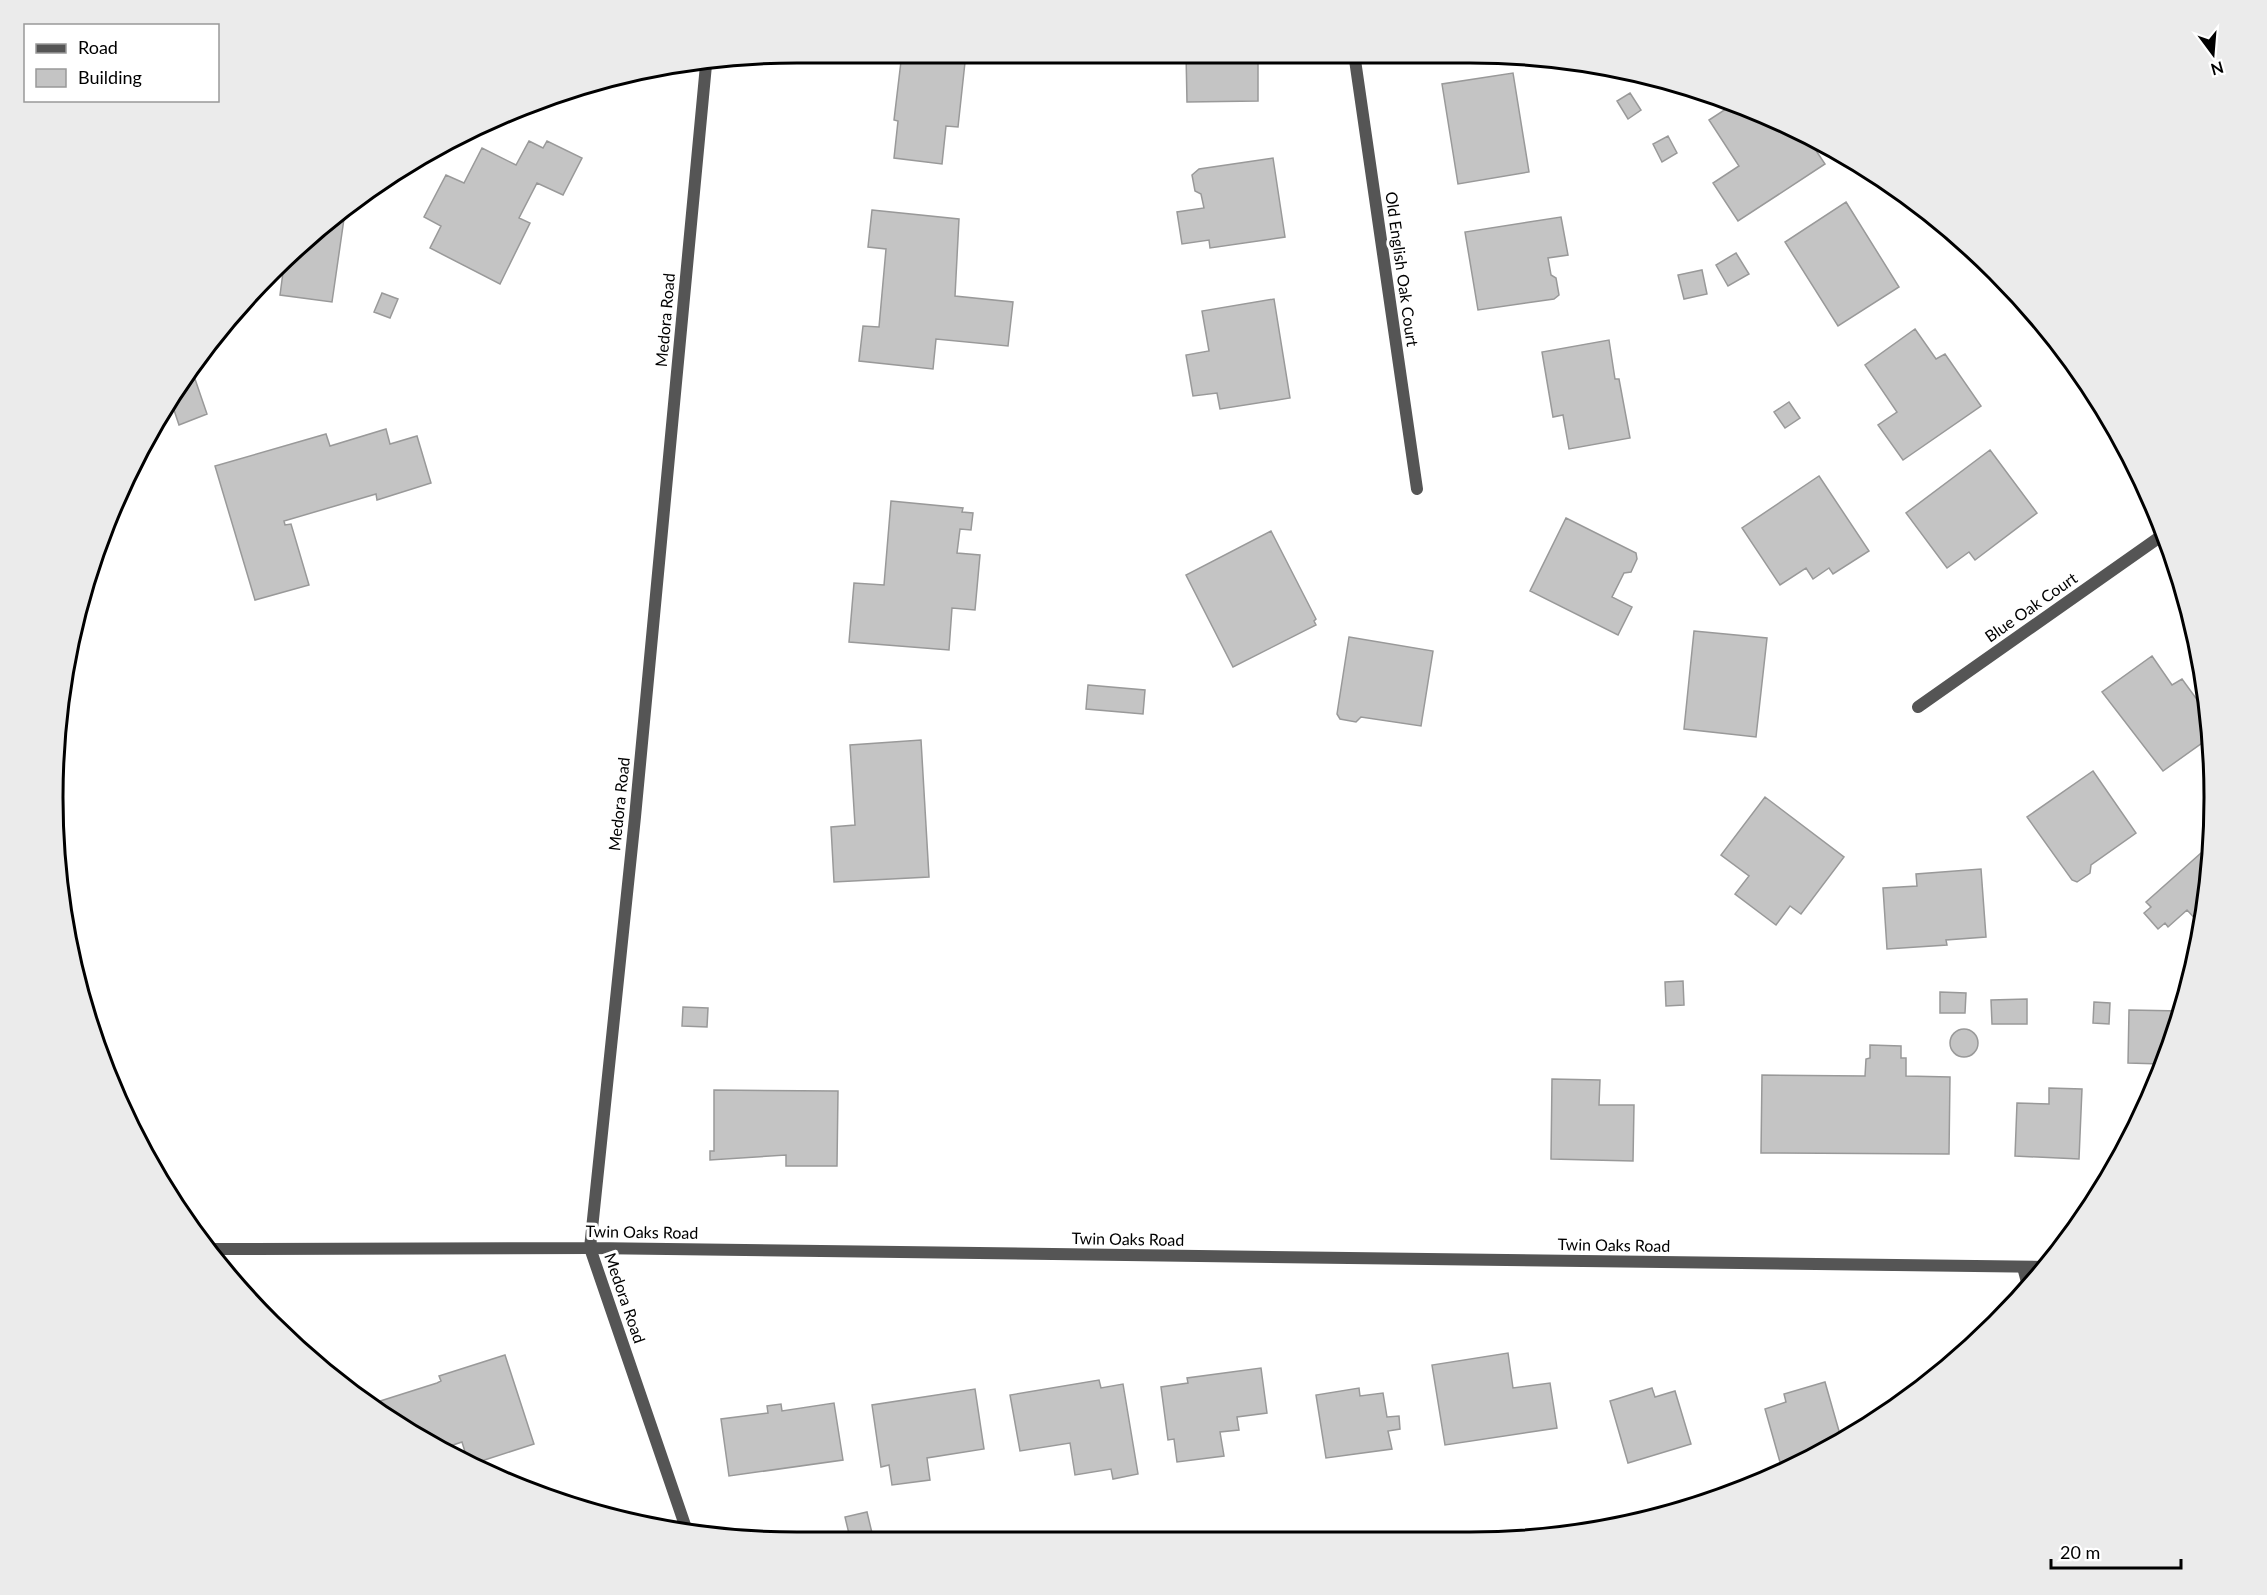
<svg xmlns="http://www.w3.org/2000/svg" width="2267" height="1595" font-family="Lato,sans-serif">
  <rect width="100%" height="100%" fill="#fff"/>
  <path fill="#c4c4c4" stroke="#999" stroke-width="1.5" d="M 902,53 L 966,53 L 958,127 L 946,126 L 942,164 L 894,158 L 898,121 L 894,120 Z
    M 1186,53 L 1258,53 L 1258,101 L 1187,102 Z
    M 1513,73 L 1529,172 L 1458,184 L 1442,84 Z
    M 1630,93 L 1641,110 L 1628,119 L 1617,101 Z
    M 1735,103 L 1754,109 L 1805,134 L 1825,164 L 1738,221 L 1713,183 L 1739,166 L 1709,120 Z
    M 1668,136 L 1677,153 L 1662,162 L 1653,144 Z
    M 529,141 L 543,148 L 547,141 L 582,158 L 563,195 L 537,183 L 519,218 L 530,223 L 500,284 L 430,248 L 441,226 L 424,217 L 446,175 L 464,183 L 482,148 L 516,165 Z
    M 1273,158 L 1285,237 L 1210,248 L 1209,240 L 1182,244 L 1177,212 L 1204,208 L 1201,194 L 1195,191 L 1192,175 L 1199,169 Z
    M 1846,202 L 1899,287 L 1838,326 L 1785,242 Z
    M 872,210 L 959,219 L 955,296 L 1013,302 L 1008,346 L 936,339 L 933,369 L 859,361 L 863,326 L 879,327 L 886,249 L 868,247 Z
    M 345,212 L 332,302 L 280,295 L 284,265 Z
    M 1561,217 L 1568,255 L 1548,258 L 1551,275 L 1556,278 L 1559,295 L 1554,299 L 1478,310 L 1465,232 Z
    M 1736,253 L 1749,274 L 1728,286 L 1716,265 Z
    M 1702,270 L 1707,294 L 1684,299 L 1678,275 Z
    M 382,293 L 398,299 L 390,318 L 374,312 Z
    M 1274,299 L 1290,398 L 1220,409 L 1217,393 L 1193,396 L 1186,355 L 1209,351 L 1202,311 Z
    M 1915,329 L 1936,359 L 1945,354 L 1981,406 L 1903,460 L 1878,425 L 1897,412 L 1865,365 Z
    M 1609,340 L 1615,379 L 1619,379 L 1630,438 L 1569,449 L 1563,415 L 1553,417 L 1542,352 Z
    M 195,379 L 207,414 L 179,425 L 170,398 L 177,386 Z
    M 1789,402 L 1800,418 L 1785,428 L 1774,412 Z
    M 386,429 L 390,444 L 417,436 L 431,483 L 377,500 L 376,494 L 284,521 L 285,525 L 291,524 L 309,585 L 255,600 L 215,466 L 326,434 L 330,446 Z
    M 1990,450 L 2037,513 L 1975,560 L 1969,552 L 1947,568 L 1906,513 Z
    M 1819,476 L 1869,551 L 1833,574 L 1829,568 L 1813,579 L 1806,568 L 1780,585 L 1742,528 Z
    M 891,501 L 963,508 L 962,512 L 973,513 L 971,530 L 960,529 L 957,553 L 980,555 L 975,610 L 952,608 L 949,650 L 849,642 L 854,583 L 884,585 Z
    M 1566,518 L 1636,553 L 1637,559 L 1631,572 L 1624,573 L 1612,597 L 1632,607 L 1618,635 L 1530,591 Z
    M 1271,531 L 1316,619 L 1314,621 L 1316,625 L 1233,667 L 1186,575 Z
    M 1694,631 L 1767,638 L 1756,737 L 1684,729 Z
    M 1349,637 L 1433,651 L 1421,726 L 1361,717 L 1356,722 L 1340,719 L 1337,714 Z
    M 2152,656 L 2172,685 L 2182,679 L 2209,716 L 2209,738 L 2163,771 L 2102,692 Z
    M 1088,685 L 1145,690 L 1143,714 L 1086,709 Z
    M 921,740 L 929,877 L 834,882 L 831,827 L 855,825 L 850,745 Z
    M 2093,771 L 2136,833 L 2091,865 L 2090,873 L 2077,882 L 2072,880 L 2027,817 Z
    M 1765,797 L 1844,857 L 1801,914 L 1790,906 L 1776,925 L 1735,894 L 1749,876 L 1721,855 Z
    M 2210,845 L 2213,848 L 2200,924 L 2187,910 L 2168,927 L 2165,923 L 2158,929 L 2144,913 L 2151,907 L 2146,902 Z
    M 1981,869 L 1986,937 L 1946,940 L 1947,945 L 1887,949 L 1883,888 L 1917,886 L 1916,874 Z
    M 1683,981 L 1684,1005 L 1666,1006 L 1665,982 Z
    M 1940,992 L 1966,993 L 1965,1013 L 1940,1013 Z
    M 2027,999 L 2027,1024 L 1992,1024 L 1991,1000 Z
    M 2094,1002 L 2110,1003 L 2109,1024 L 2093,1023 Z
    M 683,1007 L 708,1008 L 707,1027 L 682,1026 Z
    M 2129,1010 L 2181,1011 L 2161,1064 L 2128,1063 Z
    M1950 1043a14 14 0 1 1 28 0a14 14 0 1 1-28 0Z
    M 1870,1045 L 1901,1046 L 1901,1058 L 1906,1058 L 1906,1076 L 1950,1077 L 1949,1154 L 1761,1153 L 1762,1075 L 1865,1076 L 1866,1059 L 1870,1058 Z
    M 1552,1079 L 1600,1080 L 1599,1105 L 1634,1105 L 1633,1161 L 1551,1159 Z
    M 2049,1088 L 2082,1089 L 2079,1159 L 2015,1156 L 2017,1103 L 2049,1104 Z
    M 714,1090 L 838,1091 L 837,1166 L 786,1166 L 786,1155 L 710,1160 L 710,1151 L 714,1151 Z
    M 2141,1104 L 2146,1104 L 2140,1120 Z
    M 2132,1120 L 2140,1120 L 2132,1136 Z
    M 1508,1353 L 1513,1388 L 1550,1383 L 1557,1428 L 1445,1445 L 1432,1365 Z
    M 505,1355 L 534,1444 L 469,1465 L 462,1442 L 441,1449 L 380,1411 L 377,1402 L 437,1383 L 441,1381 L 439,1376 Z
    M 1261,1368 L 1267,1413 L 1237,1417 L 1239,1430 L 1220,1432 L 1224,1456 L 1177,1462 L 1174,1439 L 1168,1440 L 1161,1387 L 1188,1383 L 1187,1378 Z
    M 1099,1380 L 1101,1388 L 1123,1384 L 1138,1474 L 1113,1479 L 1111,1469 L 1075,1475 L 1070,1443 L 1020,1451 L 1010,1395 Z
    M 1825,1382 L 1841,1438 L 1799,1466 L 1795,1458 L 1780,1462 L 1765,1409 L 1786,1402 L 1784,1394 Z
    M 1359,1388 L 1360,1396 L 1383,1393 L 1387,1417 L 1399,1416 L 1400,1429 L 1388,1431 L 1392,1449 L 1326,1458 L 1316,1395 Z
    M 1652,1388 L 1655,1397 L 1675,1391 L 1691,1444 L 1628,1463 L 1610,1401 Z
    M 975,1389 L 984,1449 L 927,1458 L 930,1480 L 892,1485 L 889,1465 L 881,1467 L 872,1405 Z
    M 834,1403 L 843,1460 L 729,1476 L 721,1419 L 768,1413 L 767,1406 L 781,1404 L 782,1411 Z
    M 867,1512 L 872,1533 L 850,1538 L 845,1517 Z"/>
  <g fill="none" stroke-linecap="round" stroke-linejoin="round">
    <path stroke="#555" stroke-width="12" d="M 1354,53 L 1417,489
      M 2083,381 L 2119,436
      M 1918,707 L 2164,534
      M 590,1248 L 687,1531
      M 2023,1267 L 2028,1286"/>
    <path stroke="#555" stroke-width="12" d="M 590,1248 L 635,817 L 706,65
      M 211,1249 L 590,1248 L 2045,1267"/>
  </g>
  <g text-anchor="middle" stroke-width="6" stroke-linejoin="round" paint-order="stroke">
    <g font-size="16" fill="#000" stroke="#fff">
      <text transform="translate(1402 269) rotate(82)" y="6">Old English Oak Court</text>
      <text transform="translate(665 320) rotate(-85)" y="6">Medora Road</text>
      <text transform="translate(2031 607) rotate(-35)" y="6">Blue Oak Court</text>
      <text transform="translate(619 804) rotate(-84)" y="6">Medora Road</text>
      <text transform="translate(642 1232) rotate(1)" y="6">Twin Oaks Road</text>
      <text transform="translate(1128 1239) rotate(1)" y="6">Twin Oaks Road</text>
      <text transform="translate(1614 1245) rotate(1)" y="6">Twin Oaks Road</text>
      <text transform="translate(625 1298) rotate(71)" y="6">Medora Road</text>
    </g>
  </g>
  <path d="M0 0H2267V1595H0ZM797 63H1470A734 734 0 0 1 2204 797V798A734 734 0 0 1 1470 1532H797A734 734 0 0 1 63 798V797A734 734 0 0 1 797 63Z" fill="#ebebeb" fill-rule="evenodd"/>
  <path fill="none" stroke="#000" stroke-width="3" d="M797 63H1470A734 734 0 0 1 2204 797V798A734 734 0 0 1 1470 1532H797A734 734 0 0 1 63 798V797A734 734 0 0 1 797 63Z"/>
  <rect x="24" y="24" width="195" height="78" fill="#ffffff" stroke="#999999" stroke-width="1.5"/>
  <rect x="36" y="44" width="30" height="9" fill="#555555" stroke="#999999" stroke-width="1.5"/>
  <text x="78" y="54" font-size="18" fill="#000000">Road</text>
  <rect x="36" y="69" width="30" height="18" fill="#c4c4c4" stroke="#999999" stroke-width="1.5"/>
  <text x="78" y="84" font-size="18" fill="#000000">Building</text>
  <g transform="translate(2213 54) rotate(164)" stroke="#ffffff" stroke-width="4.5" paint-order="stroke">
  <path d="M0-4.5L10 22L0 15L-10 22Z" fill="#000000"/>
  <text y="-9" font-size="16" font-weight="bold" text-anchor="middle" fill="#000000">N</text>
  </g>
  <path d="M2051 1559v9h130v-9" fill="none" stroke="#000000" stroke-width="3"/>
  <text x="2060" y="1559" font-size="18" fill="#000000" stroke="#ffffff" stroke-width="4.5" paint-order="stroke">20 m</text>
</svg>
